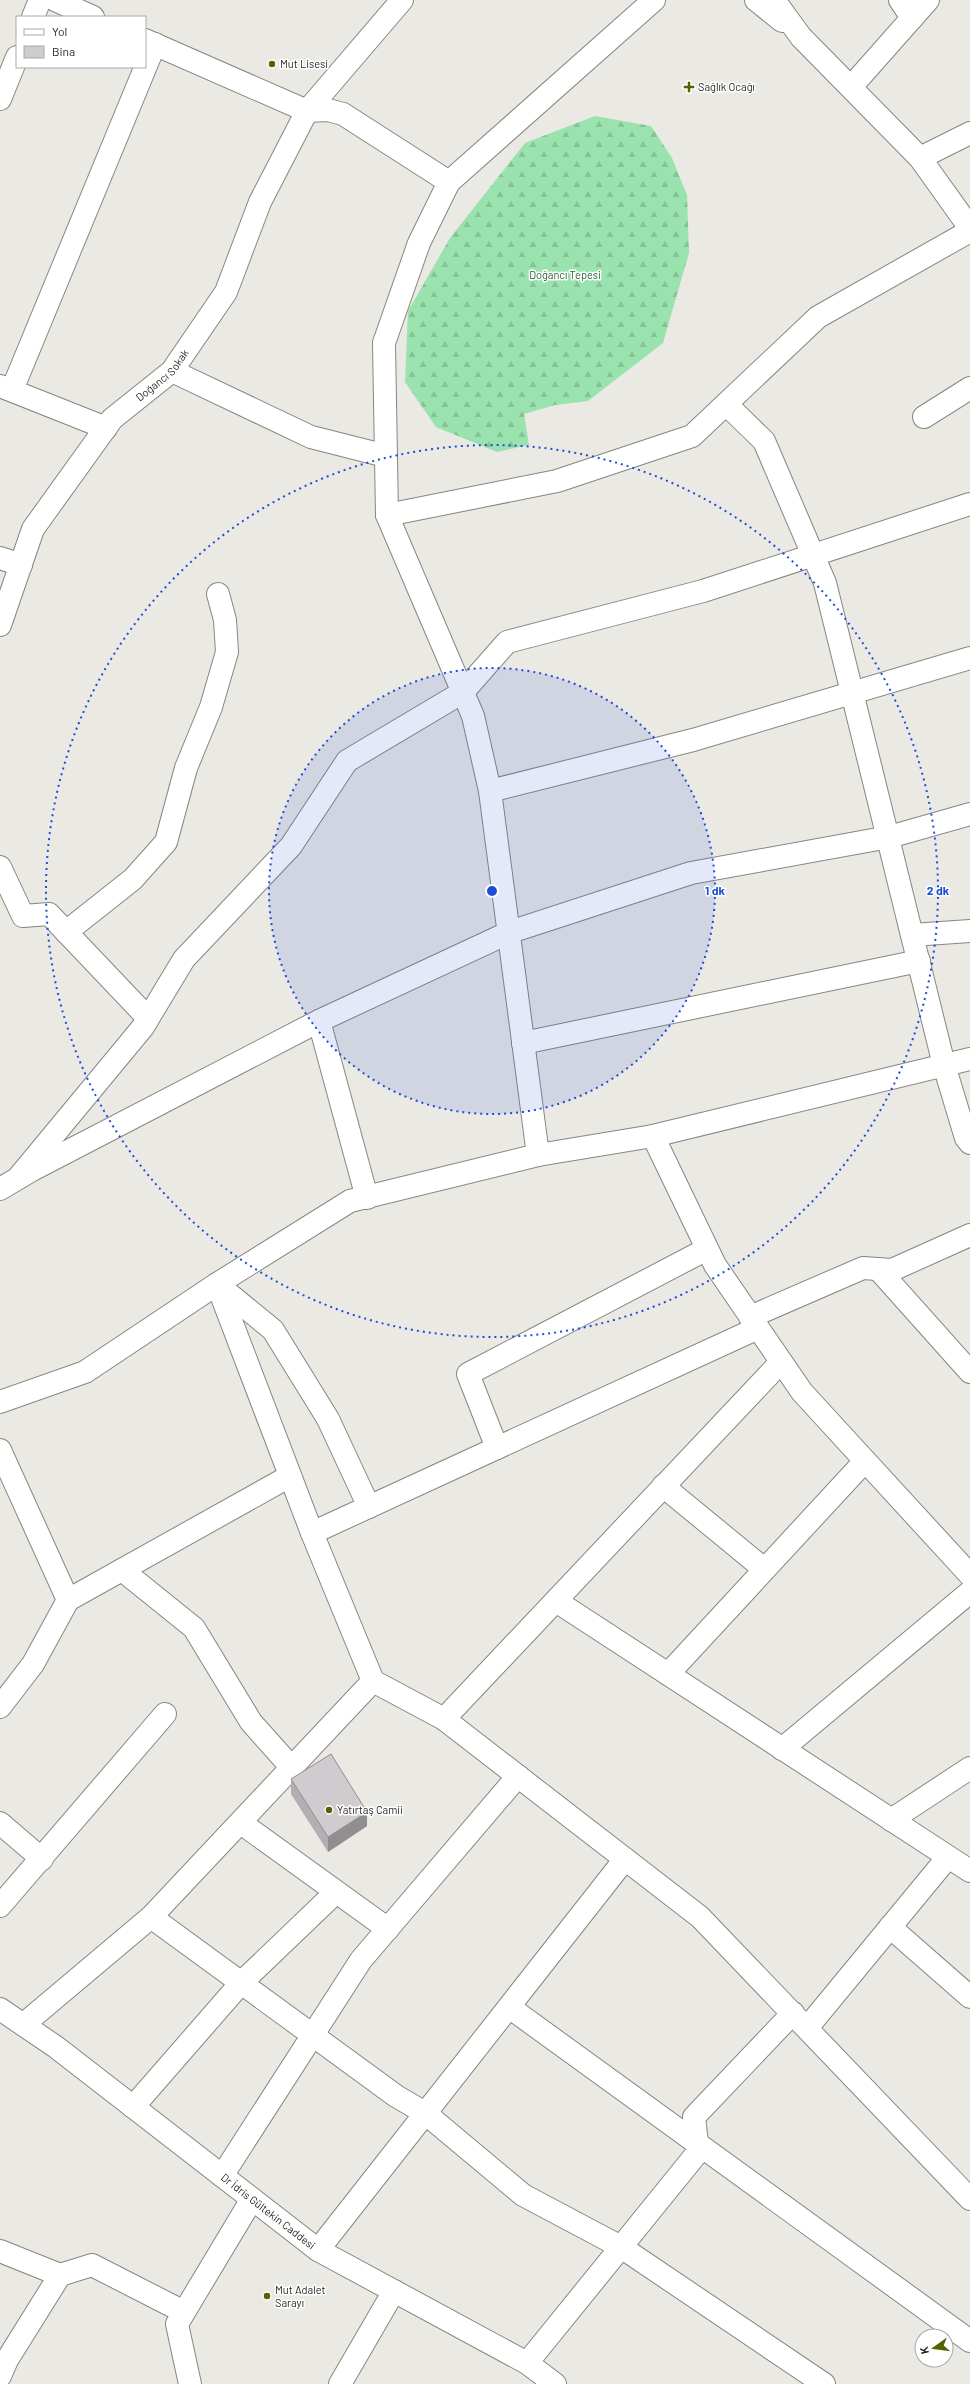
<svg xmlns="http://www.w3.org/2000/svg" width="970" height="2384" font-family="Barlow,sans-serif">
  <defs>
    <pattern id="forest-firs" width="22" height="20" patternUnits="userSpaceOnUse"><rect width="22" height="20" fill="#9ae2ae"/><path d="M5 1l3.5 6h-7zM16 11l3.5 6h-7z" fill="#85c296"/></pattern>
  </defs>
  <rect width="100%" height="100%" fill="#eae9e4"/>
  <path fill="url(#forest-firs)" d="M 595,116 L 651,126 L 672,158 L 687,195 L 689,253 L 663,343 L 588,401 L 555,405 L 524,414 L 529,445 L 497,452 L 436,427 L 405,382 L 408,311 L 450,238 L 525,143 Z"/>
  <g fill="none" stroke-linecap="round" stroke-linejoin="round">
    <g stroke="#878681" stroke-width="24">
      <g id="minor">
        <path d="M 55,0 L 93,17"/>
        <path d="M 756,0 L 782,21"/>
        <path d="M 774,0 L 801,37 L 920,158 L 970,228"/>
        <path d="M 900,0 L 912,18"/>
        <path d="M 33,17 L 40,0"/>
        <path d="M 145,40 L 307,111 L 402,0"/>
        <path d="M 851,87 L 928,0"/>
        <path d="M 0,99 L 17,57"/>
        <path d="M 920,158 L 970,133"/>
        <path d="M 172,371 L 311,437 L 386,456"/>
        <path d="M 0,386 L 106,428"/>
        <path d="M 12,390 L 155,44"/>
        <path d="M 726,404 L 764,441 L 825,583 L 944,1065 L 966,1138 L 970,1143"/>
        <path d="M 924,417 L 970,388"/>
        <path d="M 387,515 L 557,481 L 692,436 L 818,317 L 970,231"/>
        <path d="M 0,558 L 21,565"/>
        <path id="s1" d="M 0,625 L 33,529 L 112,419 L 172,371 L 226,292 L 260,202 L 307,111 L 328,110 L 343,114 L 449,182"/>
        <path d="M 490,791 L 693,740 L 970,658"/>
        <path d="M 0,867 L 23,916 L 49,914 L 148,1018"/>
        <path d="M 66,932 L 133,879 L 166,842 L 186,768 L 211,707 L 227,652 L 225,620 L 218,594"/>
        <path d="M 912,935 L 970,931"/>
        <path d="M 319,1021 L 367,1198"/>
        <path d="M 523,1043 L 919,961"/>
        <path d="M 653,1136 L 715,1265 L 802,1392 L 970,1575"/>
        <path d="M 538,1155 L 490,791 L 473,716 L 387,515 L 384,343 L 419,243 L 449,182 L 654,0"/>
        <path d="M 18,1178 L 143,1027 L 184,959 L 291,846 L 347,761 L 463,692 L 507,642 L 703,591 L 970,504"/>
        <path d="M 0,1189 L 32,1170 L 319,1021 L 510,932 L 691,873 L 889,837 L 970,814"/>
        <path d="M 878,1269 L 970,1372"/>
        <path d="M 217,1284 L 312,1533 L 373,1681 L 444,1719 L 700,1917 L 970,2199"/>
        <path d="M 218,1285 L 273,1330 L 328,1419 L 369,1507"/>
        <path d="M 750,1317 L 863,1268 L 892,1270 L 970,1235"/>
        <path d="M 0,1402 L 85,1372 L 217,1284 L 350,1201 L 538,1155 L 653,1136 L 970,1059"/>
        <path d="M 497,1448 L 468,1374 L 707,1249"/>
        <path d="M 0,1450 L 68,1600 L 33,1664 L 0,1707"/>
        <path d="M 663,1486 L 764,1569"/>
        <path d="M 312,1533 L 758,1328"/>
        <path d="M 122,1570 L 194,1628 L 251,1722 L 292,1768"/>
        <path d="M 68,1600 L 290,1476"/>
        <path d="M 556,1601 L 970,1871"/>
        <path d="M 668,1674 L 865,1461"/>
        <path d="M 444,1719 L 781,1362"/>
        <path d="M 782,1749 L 970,1592"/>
        <path d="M 891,1820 L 970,1768"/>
        <path d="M 0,1823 L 42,1859"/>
        <path d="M 241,1823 L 388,1929"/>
        <path d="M 0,1906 L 165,1714"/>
        <path d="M 151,1917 L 396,2096 L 425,2113 L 523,2195 L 621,2247 L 824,2384"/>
        <path d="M 890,1927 L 970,1997"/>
        <path d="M 509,2007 L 970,2341"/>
        <path id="s2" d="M 0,2009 L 56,2047 L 318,2250 L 527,2363 L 555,2384"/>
        <path d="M 24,2024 L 151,1917 L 373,1681"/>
        <path d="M 807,2028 L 948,1857"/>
        <path d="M 133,2107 L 241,1983 L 335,1893"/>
        <path d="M 222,2176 L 361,1960 L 518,1776"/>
        <path d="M 318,2250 L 625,1859"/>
        <path d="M 0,2251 L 60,2275 L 7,2360 L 0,2376"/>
        <path d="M 60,2275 L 92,2265 L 184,2312"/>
        <path d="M 527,2363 L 698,2152 L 694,2117 L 793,2013"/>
        <path d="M 190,2384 L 177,2324 L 252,2199"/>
        <path d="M 340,2384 L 394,2291"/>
      </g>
    </g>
    <use href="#minor" stroke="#fff" stroke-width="22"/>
  </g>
  <path fill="#b2afb2" d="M 291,1779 L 367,1826 L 328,1852 L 291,1794 Z"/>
  <path fill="#918e91" d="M 367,1812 L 367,1826 L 328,1852 L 328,1837 Z"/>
  <path fill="#cfcbcf" stroke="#918e91" d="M 331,1754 L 367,1812 L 328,1837 L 291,1779 Z"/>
  <circle cx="492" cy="891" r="223" fill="#1d4ed8" fill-opacity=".12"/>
  <g fill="none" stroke="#1d4ed8" stroke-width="2" stroke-dasharray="2 4">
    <circle cx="492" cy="891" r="223"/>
    <circle cx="492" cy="891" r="446"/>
  </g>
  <g fill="#586100" stroke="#fff" stroke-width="1.5">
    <circle cx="272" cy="64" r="4"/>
    <path d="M687 81h4v4h4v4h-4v4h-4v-4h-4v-4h4z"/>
    <circle cx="329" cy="1810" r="4"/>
    <circle cx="267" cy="2296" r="4"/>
  </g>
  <g text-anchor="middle" stroke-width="3" stroke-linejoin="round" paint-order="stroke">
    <g font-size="11" fill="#282725" stroke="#fff" text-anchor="start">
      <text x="280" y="68">Mut Lisesi</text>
      <text x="698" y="91">Sağlık Ocağı</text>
      <text x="337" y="1814">Yatırtaş Camii</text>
      <text x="275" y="2294">Mut Adalet<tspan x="275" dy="13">Sarayı</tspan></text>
    </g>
    <g font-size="11" fill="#26603a" stroke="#fff">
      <text x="565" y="279">Doğancı Tepesi</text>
    </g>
    <g font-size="11" fill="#282725" stroke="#fff">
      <text dy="4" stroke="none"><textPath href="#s1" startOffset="304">Doğancı Sokak</textPath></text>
      <text dy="4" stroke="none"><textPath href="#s2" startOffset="336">Dr İdris Gültekin Caddesi</textPath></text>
    </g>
  </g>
  <circle cx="492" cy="891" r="6" fill="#1d4ed8" stroke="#fff" stroke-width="2"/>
  <g font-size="12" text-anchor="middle" font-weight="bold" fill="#1d4ed8" stroke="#fff" stroke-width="3" stroke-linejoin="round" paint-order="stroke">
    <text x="715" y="895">1 dk</text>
    <text x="938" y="895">2 dk</text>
  </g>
  <rect x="16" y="16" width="130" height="52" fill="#ffffff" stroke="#a9a9a8"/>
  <rect x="24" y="29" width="20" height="6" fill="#ffffff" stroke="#a9a9a8"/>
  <text x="52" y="36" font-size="12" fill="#282725">Yol</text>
  <rect x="24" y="46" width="20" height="12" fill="#cfcbcf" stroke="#a9a9a8"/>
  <text x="52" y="56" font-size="12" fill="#282725">Bina</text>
  <g transform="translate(934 2348) rotate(256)"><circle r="19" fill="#ffffff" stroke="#a9a9a8"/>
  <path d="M0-3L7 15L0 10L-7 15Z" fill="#586100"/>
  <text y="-6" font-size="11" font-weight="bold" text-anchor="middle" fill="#282725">K</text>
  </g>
</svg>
